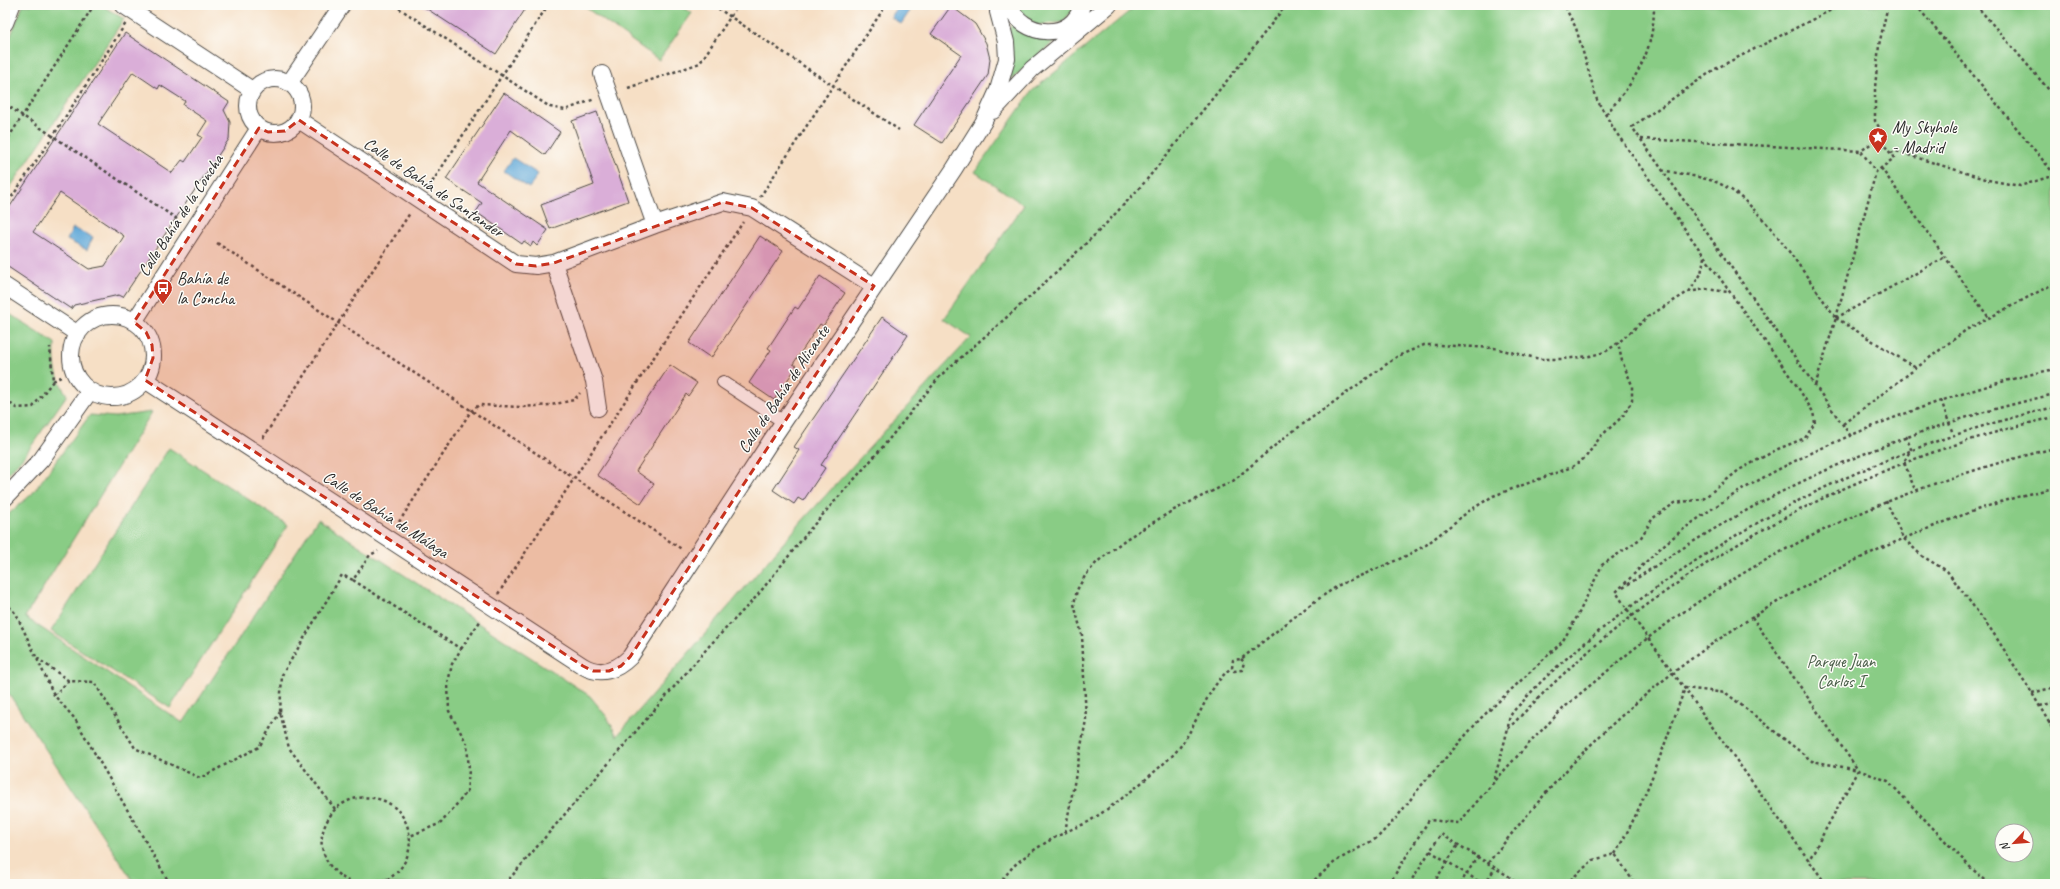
<svg xmlns="http://www.w3.org/2000/svg" width="2060" height="889" font-family="Caveat,sans-serif">
  <rect width="100%" height="100%" fill="#fdfcf7"/>
  <filter id="ink" filterUnits="userSpaceOnUse"><feTurbulence type="fractalNoise" baseFrequency=".025" numOctaves="2"/><feDisplacementMap in="SourceGraphic" scale="8" xChannelSelector="R" yChannelSelector="G"/><feConvolveMatrix kernelMatrix="1 2 1 2 8 2 1 2 1" color-interpolation-filters="sRGB"/></filter>
  <filter id="wash" filterUnits="userSpaceOnUse"><feTurbulence type="fractalNoise" baseFrequency=".012" numOctaves="4" result="noise"/><feDisplacementMap in="SourceGraphic" scale="16" xChannelSelector="R" yChannelSelector="G"/><feGaussianBlur stdDeviation="0.9" result="paint"/><feColorMatrix in="noise" values="0 0 0 0 0 0 0 0 0 0 0 0 0 0 0 0 0 1.4 0 .05"/><feComposite in="paint" operator="in"/></filter>
  <g filter="url(#wash)">
    <rect width="100%" height="100%" fill="#f6dfc5"/>
    <path fill="#89cc85" stroke="#5a7c58" fill-rule="evenodd" d="M 23,5 L 101,5 L 124,19 L 5,195 L 5,50 Z
      M 582,5 L 680,5 L 692,13 L 659,60 Z
      M 1014,5 L 1077,5 L 1063,22 L 1036,25 Z
      M 1137,5 L 2055,5 L 2055,884 L 135,884 L 5,688 L 5,517 L 32,494 L 90,415 L 115,417 L 152,412 L 25,617 L 183,723 L 318,519 L 590,696 L 607,717 L 617,736 L 804,519 L 971,337 L 944,319 L 1024,205 L 975,172 L 1032,91 ZM 2002,831 L 2026,831 L 2026,855 L 2002,855 Z
      M 1012,24 L 1054,38 L 1055,41 L 1012,79 L 1010,77 L 1009,29 Z
      M 5,311 L 55,343 C 54,364 55,377 67,395 L 25,455 L 5,477 Z
      M 169,448 L 288,525 L 170,708 L 51,631 Z"/>
    <path fill="#62a9d8" stroke="#466a82" d="M 899,5 L 914,5 L 901,24 L 891,17 Z
      M 513,158 L 538,174 L 529,188 L 504,171 Z
      M 73,228 L 93,237 L 87,250 L 67,240 Z"/>
    <g id="blocks">
      <path fill="#daaed8" fill-rule="evenodd" d="M 421,5 L 528,5 L 496,54 Z
        M 951,6 L 975,24 L 986,43 L 990,59 L 988,75 L 942,143 L 914,125 L 961,55 L 931,34 Z
        M 125,33 L 229,102 L 224,110 L 230,122 L 229,139 L 123,297 L 119,295 L 74,305 L 71,309 L 5,265 L 5,251 L 9,244 L 5,241 L 5,214 ZM 133,72 L 158,89 L 160,85 L 185,101 L 183,105 L 207,121 L 198,135 L 202,137 L 185,162 L 182,160 L 172,173 L 98,124 ZM 60,193 L 124,236 L 105,266 L 89,269 L 33,232 Z
        M 504,93 L 560,132 L 545,155 L 511,130 L 477,182 L 548,230 L 537,246 L 533,242 L 531,246 L 524,241 L 522,244 L 476,212 L 482,203 L 446,179 Z
        M 597,112 L 628,201 L 550,229 L 541,205 L 594,185 L 572,121 Z
        M 760,236 L 783,251 L 711,358 L 689,343 Z
        M 820,276 L 845,293 L 823,326 L 820,324 L 793,364 L 797,366 L 774,400 L 749,383 L 771,350 L 768,348 L 795,307 L 798,309 Z
        M 882,317 L 908,335 L 821,465 L 825,468 L 803,501 L 798,498 L 794,504 L 773,490 L 799,450 L 794,447 Z
        M 670,365 L 697,383 L 688,396 L 686,394 L 636,471 L 654,484 L 641,504 L 597,475 Z"/>
    </g>
  </g>
  <g filter="url(#ink)">
    <use href="#blocks" fill-opacity="0" stroke="#494642" stroke-width="1"/>
    <g fill="none" stroke-linecap="round" stroke-linejoin="round">
      <g stroke="#494642" stroke-width="14">
        <path id="pedestrian" d="M 723,382 L 784,422"/>
      </g>
      <g stroke="#494642" stroke-width="18">
        <path id="minor" d="M 123,5 L 252,90
          M 1009,5 C 1022,38 1073,42 1082,5
          M 5,23 L 12,5
          M 602,74 L 655,225
          M248 106a27 27 0 1 1 54 0a27 27 0 1 1-54 0Z
          M 290,82 L 342,5
          M 993,111 L 1032,69 L 1109,5
          M 299,120 L 516,264 L 536,266 L 554,263 L 655,225 L 723,202 L 752,208 L 874,286
          M 554,263 L 594,381 L 598,408
          M 5,286 L 78,334
          M71 356a41 41 0 1 1 82 0a41 41 0 1 1-82 0Z
          M 134,322 L 259,128
          M 145,380 L 583,666 C 600,676 616,671 630,657 L 772,439 L 954,169 L 984,121 L 998,90 L 1007,59 L 1006,42 L 998,12
          M 5,498 L 41,460 L 90,391"/>
      </g>
      <path stroke="#494642" stroke-width="2.5" stroke-dasharray="3 3" stroke-linecap="butt" d="M 394,5 L 550,107 L 565,110 L 595,99
        M 713,5 L 899,130
        M 1841,5 L 1715,69 L 1632,127 L 1850,435
        M 1916,5 L 2055,175
        M 1976,5 L 2055,97
        M 628,88 L 700,63 L 738,5
        M 5,104 L 177,219
        M 1606,114 C 1637,79 1654,52 1654,5
        M 1879,138 L 1881,130 L 1875,121 L 1875,88 L 1879,45 L 1888,5
        M 1641,139 L 1861,151
        M 5,143 L 94,5
        M 1891,153 L 1896,151 L 1988,180 L 2020,186 L 2055,175
        M 1881,168 L 1989,318
        M 1662,170 C 1680,174 1699,176 1716,182 C 1759,198 1808,280 1836,318 L 1815,386
        M 429,187 L 548,5
        M 760,197 L 886,5
        M 5,207 L 53,136 L 126,23
        M 217,243 L 683,550
        M 1689,292 L 1701,274 L 1704,257
        M 1836,318 L 1876,172 L 1894,158 L 1879,138 L 1861,151 L 1876,172
        M 1836,318 L 1945,257
        M 1836,318 L 1916,368
        M 53,381 L 63,376
        M 5,400 L 17,408 L 33,407 L 53,381 L 50,347
        M 1941,400 L 1953,434
        M 1843,424 L 1966,330 L 2055,283
        M 1906,436 L 1911,449 L 1904,462 L 1915,490
        M 263,438 L 410,213
        M 1886,501 L 1903,538 L 1922,556 L 1947,571 L 1992,631 L 2032,693 L 2055,733
        M 399,522 L 471,411 L 479,405 L 521,407 L 551,405 L 574,400 L 580,393
        M 353,580 L 461,649 L 452,664 L 448,683 L 449,711 L 467,744 L 469,770 L 467,792 L 441,823 L 410,836
        M 1623,588 C 1760,492 1892,431 2055,394
        M 498,594 L 743,222
        M 5,602 L 16,614 L 54,695
        M 1752,617 L 1858,770 L 1809,860
        M 461,649 L 481,620
        M 37,658 L 69,681
        M 1241,659 L 1244,662 L 1242,670 L 1234,671 L 1232,668 L 1233,660 L 1241,659 L 1311,604 L 1339,585 L 1404,557 L 1426,545 L 1469,511 L 1493,496 L 1572,467 L 1585,458 L 1601,436 L 1623,416 L 1632,401 L 1632,385 L 1622,361 L 1618,343
        M 2032,693 L 2055,687
        M 2040,706 L 2055,702
        M 2048,723 L 2055,721
        M 1508,729 C 1534,702 1560,676 1589,651 C 1723,537 1883,456 2055,417
        M 1494,779 C 1499,763 1503,748 1507,732 C 1509,726 1508,719 1511,715 C 1514,709 1521,704 1525,699 C 1545,676 1569,656 1592,637 C 1730,524 1882,447 2055,407
        M 335,809 L 289,748 L 280,712 L 282,675 L 342,575 L 353,580 L 370,555 L 378,551
        M 1065,832 L 1086,720 L 1082,635 L 1074,604 L 1077,590 L 1085,576 L 1097,562 L 1126,539 L 1172,511 L 1233,481 L 1285,437 L 1398,356 L 1424,345 L 1438,345 L 1494,348 L 1540,359 L 1563,359 L 1590,356 L 1605,352 L 1618,343 L 1649,316 L 1688,292 L 1706,289 L 1728,292
        M 1430,851 L 1483,884
        M 1615,854 C 1646,802 1664,745 1685,688 L 1726,693 L 1812,761 L 1858,770 L 1888,781 L 1971,868 L 1990,884
        M 1488,863 C 1516,828 1544,794 1574,762 C 1673,658 1799,579 1932,527 C 1972,511 2013,496 2055,488
        M 170,884 L 75,719 L 54,695 L 69,681 L 94,682 L 135,748 L 200,778 L 259,747 L 280,712
        M 355,884 C 338,877 326,866 322,847 C 320,835 325,823 332,813 C 337,806 349,799 358,798 C 414,790 431,866 377,884
        M 505,884 L 710,645 L 757,596 L 811,528 L 881,449 L 941,375 L 1032,295 L 1102,228 L 1144,183 L 1242,62 L 1286,5
        M 999,884 C 1005,877 1010,869 1017,863 C 1031,851 1049,840 1066,832 C 1073,828 1081,826 1088,822 C 1118,803 1146,780 1172,756 C 1197,731 1203,691 1231,668
        M 1310,884 L 1336,861 L 1377,838 L 1397,817 L 1420,787 L 1481,718 L 1562,642 L 1577,617 L 1602,565 L 1640,539 L 1653,518 L 1675,503 L 1703,499 L 1739,470 L 1778,449 L 1805,438 L 1815,423 L 1813,412 L 1799,389 L 1615,131 L 1597,100 L 1576,28 L 1564,5
        M 1389,884 L 1429,820 L 1459,823 C 1493,782 1528,743 1566,706 C 1581,692 1598,680 1613,666 C 1743,557 1891,488 2055,448
        M 1409,884 L 1441,834 L 1513,879 L 1509,884
        M 1433,884 L 1458,845
        M 1460,884 L 1478,856
        M 1485,884 L 1495,868
        M 1566,884 L 1593,860 L 1615,854 L 1635,884
        M 1826,884 L 1627,609 L 1616,592 C 1634,575 1651,555 1671,539 C 1738,485 1816,448 1896,417 C 1947,398 2001,380 2055,369"/>
      <use href="#pedestrian" stroke="#fff" stroke-width="12"/>
      <use href="#minor" stroke="#fff" stroke-width="16"/>
    </g>
  </g>
  <path fill="#c8321e" fill-opacity="0.2" stroke="#c8321e" stroke-width="3" stroke-dasharray="8 5" stroke-linejoin="round" d="M 299,120 L 516,264 L 536,266 L 554,263 L 723,202 L 752,208 L 874,286 L 630,657 L 621,666 L 609,671 L 593,671 L 583,666 L 145,380 L 153,358 L 152,345 L 146,332 L 134,322 L 259,128 L 268,132 L 285,131 Z"/>
  <defs>
    <g id="sight-pin" transform="scale(1)"><path d="M0 17L-7.5 6A9.5 9.5 0 1 1 7.5 6Z" fill="#c8321e" stroke="#fdfcf7"/><path d="M0-6L1.8-2.2L6-1.7L2.9 1.2L3.7 5.4L0 3.3L-3.7 5.4L-2.9 1.2L-6-1.7L-1.8-2.2Z" fill="#fff"/></g>
    <g id="bus-pin" transform="scale(1)"><path d="M0 17L-7.5 6A9.5 9.5 0 1 1 7.5 6Z" fill="#c8321e" stroke="#fdfcf7"/><path d="M-5-6H5V4H4V6H2V4H-2V6H-4V4H-5ZM-3.5-4V0h7V-4ZM-3.5 1.2v1.5H-2V1.2ZM2 1.2v1.5H3.5V1.2Z" fill="#fff"/></g>
  </defs>
  <g fill-rule="evenodd">
    <use href="#sight-pin" x="1878" y="137"/>
    <use href="#bus-pin" x="163" y="288"/>
  </g>
  <g text-anchor="middle" stroke-width="3" stroke-linejoin="round" paint-order="stroke">
    <g font-size="17" fill="#2b2b2b" stroke="#fdfcf7" text-anchor="start">
      <text x="1892" y="133">My Skyhole<tspan x="1892" dy="20">- Madrid</tspan></text>
      <text x="177" y="284">Bahía de<tspan x="177" dy="20">la Concha</tspan></text>
    </g>
    <g font-size="17" fill="#2b2b2b" stroke="#fdfcf7">
      <text transform="translate(434 187) rotate(34)" y="6">Calle de Bahía de Santander</text>
      <text transform="translate(180 215) rotate(-57)" y="6">Calle Bahía de la Concha</text>
      <text transform="translate(783 389) rotate(-56)" y="6">Calle de Bahía de Alicante</text>
      <text transform="translate(386 514) rotate(33)" y="6">Calle de Bahía de Málaga</text>
    </g>
    <g font-size="17" fill="#475b46" stroke="#fdfcf7">
      <text x="1841" y="667">Parque Juan<tspan x="1841" dy="20">Carlos I</tspan></text>
    </g>
  </g>
  <rect width="2060" height="889" fill="none" stroke="#fdfcf7" stroke-width="20"/>
  <g transform="translate(2014 843) rotate(244)"><circle r="19" fill="#fdfcf7" stroke="#a9a8a5"/>
  <path d="M0-3L7 15L0 10L-7 15Z" fill="#c8321e"/>
  <text y="-6" font-size="11" font-weight="bold" text-anchor="middle" fill="#2b2b2b">N</text>
  </g>
</svg>
